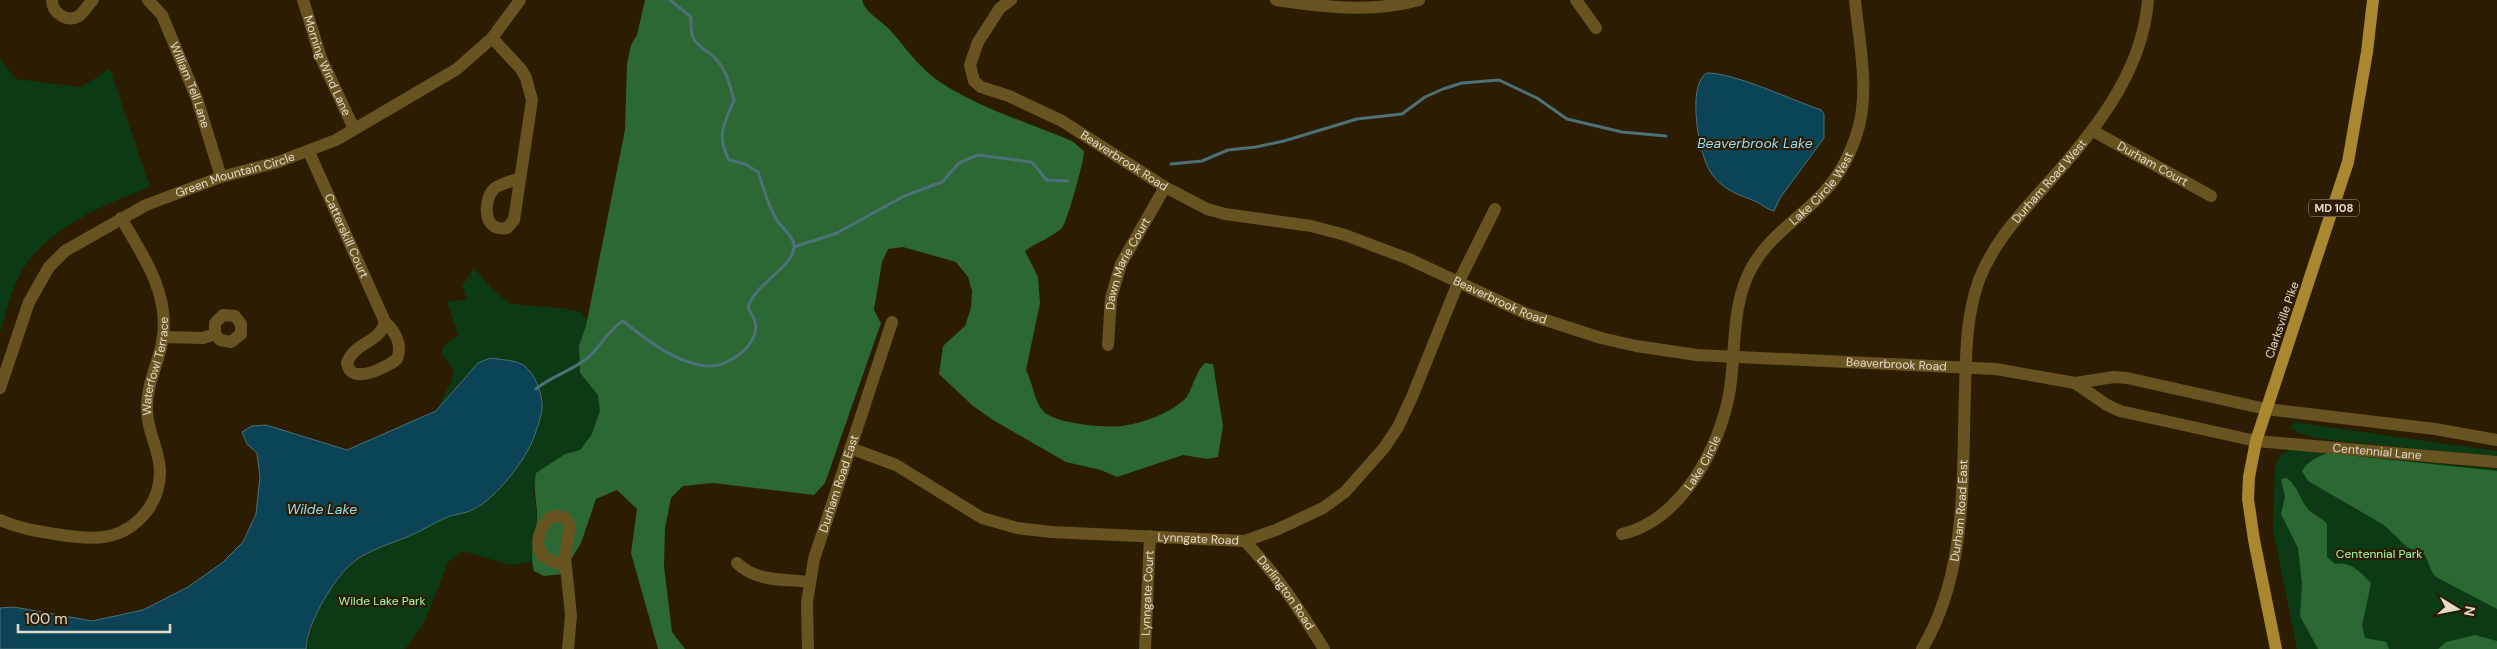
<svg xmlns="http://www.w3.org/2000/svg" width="2497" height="649" font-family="'DM Sans',sans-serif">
  <rect width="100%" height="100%" fill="#2c1d02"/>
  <path fill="#0b3a14" d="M 0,59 L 16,79 L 81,87 L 110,69 L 150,187 C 108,203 59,223 30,259 C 13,280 7,309 0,333 Z
    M 474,268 L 493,290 L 511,304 L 562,308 L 581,312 L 600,336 L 608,372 L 598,446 L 565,454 L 533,488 L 537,513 L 531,562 L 510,565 L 463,551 L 448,562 L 424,623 L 405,649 L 306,649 L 315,618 L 328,593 L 347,567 L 374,550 L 410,536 L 446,517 L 474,509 L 544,400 C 529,362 532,364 490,358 L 468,373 L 436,411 L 451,382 L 454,370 L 441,353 L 444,345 L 458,336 L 447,301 L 467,300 L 462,286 Z
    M 2293,422 L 2497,451 L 2497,457 L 2321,439 L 2299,433 L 2290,428 Z
    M 2289,450 L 2497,469 L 2497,649 L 2297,649 L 2273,530 L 2275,465 L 2279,456 Z"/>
  <path fill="#2b6833" d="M 645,0 L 862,0 C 865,13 881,20 890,30 C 906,48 919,68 940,82 C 979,108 1029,123 1072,141 L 1084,151 C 1085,158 1067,223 1062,228 C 1052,237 1036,243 1025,251 L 1038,277 L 1040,303 L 1026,370 C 1033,383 1034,402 1044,412 C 1057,424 1106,428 1122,426 C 1143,423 1169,414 1185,399 C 1192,392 1194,374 1205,363 L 1213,364 L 1223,426 L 1218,457 L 1207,459 L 1183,455 L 1117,477 L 1101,470 L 1066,462 L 993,420 L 973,406 L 939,374 L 943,346 L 965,326 L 971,308 L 972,291 L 968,277 L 956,262 L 903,247 L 888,249 L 882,262 L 874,310 L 881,323 L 825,483 L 814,495 L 713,483 L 683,486 L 671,498 L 665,528 L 664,566 L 672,632 L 685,649 L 658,649 L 631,553 L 637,509 L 617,490 L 596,499 L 581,543 L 562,574 L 544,576 L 534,571 C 528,551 538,531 537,512 C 536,497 533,487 536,473 L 565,454 L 580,450 L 592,434 L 600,411 L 598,395 L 580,373 L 579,346 L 586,326 L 625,130 L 627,64 L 631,45 L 637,35 Z
    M 2328,453 L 2497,471 L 2497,609 L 2436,577 L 2432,572 L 2425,555 L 2407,547 L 2384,525 L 2308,481 L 2302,471 C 2308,461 2317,457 2328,453 Z
    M 2287,478 C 2299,488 2299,498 2308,509 C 2313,515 2321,517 2327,524 L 2327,557 L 2335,564 C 2351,561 2360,572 2371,583 L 2362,626 L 2365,638 L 2386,642 L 2389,649 L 2318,649 L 2300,616 L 2302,584 L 2298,548 L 2281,514 L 2285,497 L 2281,479 Z
    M 2475,635 L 2497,641 L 2497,649 L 2438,649 L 2446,642 Z"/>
  <path fill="#0b4456" stroke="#4c7179" d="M 1707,73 C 1735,73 1792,100 1821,110 L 1824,114 L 1824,138 L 1780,198 L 1774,211 C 1766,209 1763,205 1757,202 C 1738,194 1721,190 1710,171 C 1699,155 1686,84 1707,73 Z
    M 490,358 C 517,362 527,359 538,386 C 546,407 541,416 534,437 C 525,461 497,497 474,509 C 465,514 454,514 445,518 C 432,524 420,532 407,537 C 387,545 362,552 347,568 C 330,585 307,625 306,649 L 0,649 L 0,608 L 14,607 L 92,621 L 143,610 L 188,587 L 222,563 L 243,542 L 256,514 L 260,477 L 257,453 L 247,444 L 242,432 L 252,426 L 266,425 L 347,450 L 436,411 L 478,363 Z"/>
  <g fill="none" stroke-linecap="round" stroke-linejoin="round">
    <path stroke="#4c7179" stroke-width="3" d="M 1171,164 L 1202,161 L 1228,150 L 1256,147 L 1284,141 L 1357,119 L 1402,114 L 1425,97 L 1443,89 L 1462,83 L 1499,80 L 1537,98 L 1567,119 L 1622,132 L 1666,136
      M 794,247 L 837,233 L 904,196 L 942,182 L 959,163 L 978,155 L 1031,162 C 1038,167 1040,174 1047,180 L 1068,181
      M 536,389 C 550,377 571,371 586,359 C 601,348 607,330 623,321 C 647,340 675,363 707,366 C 728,368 761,344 755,322 C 754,317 750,312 748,308 C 754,284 792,268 794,248 C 795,237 784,230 778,222 C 768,207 764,189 758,172 L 745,164 L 729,160 C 716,135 724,124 734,100 C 731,89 728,76 722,67 C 707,42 689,54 691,17 L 670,0"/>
    <g stroke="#685420" stroke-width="12">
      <path d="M 52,0 C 52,13 67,23 79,16 C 84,12 88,5 93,0"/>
      <path id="s1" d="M 148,0 L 162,15 L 197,99 L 221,177"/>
      <path id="s2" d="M 303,0 L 321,58 L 354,129"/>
      <path id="s3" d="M 1011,0 L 1000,8 L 978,42 L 970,65 L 974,81 L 981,87 L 1009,96 L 1062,121 L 1165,187 L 1207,209 L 1225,214 L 1311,226 L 1345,235 L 1409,259 L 1527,314 L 1601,338 L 1636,346 L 1697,355 L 1996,369 L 2075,383 L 2114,377 L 2127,378 L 2266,409 L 2435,429 L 2497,440"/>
      <path d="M 1276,0 C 1323,7 1373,13 1419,0"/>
      <path d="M 1576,0 L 1596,28"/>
      <path d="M 492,38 L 521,69 L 526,78 L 532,100 L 514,220 L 507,228 C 481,233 484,198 494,189 C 497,185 513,181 519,178"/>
      <path id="s4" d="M 2093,131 L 2211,196"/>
      <path id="s5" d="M 309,152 L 385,322"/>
      <path d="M 385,322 C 395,331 403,345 397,359 C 386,368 350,386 347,363 C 354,342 379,344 385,322 Z"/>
      <path d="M 163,337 L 203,338 L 215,334 L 220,340 L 231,342 L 241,334 L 241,324 L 235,316 L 223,315 L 215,323 L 215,334"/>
      <path id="s6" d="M 1108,345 L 1111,298 L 1121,264 L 1165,187"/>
      <path id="s7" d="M 2075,383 L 2107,405 L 2120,411 L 2256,441 L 2497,462"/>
      <path id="s8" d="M 0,388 L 29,302 L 49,267 L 65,251 L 146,205 L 221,177 L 278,162 L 336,140 L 457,69 L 492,38 L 520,0"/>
      <path id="s9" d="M 850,448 L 896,465 L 982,518 L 1017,528 L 1051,532 L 1245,541 L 1276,530 L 1323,508 L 1345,492 L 1384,448 L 1398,427 L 1412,397 L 1458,283 L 1495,209"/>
      <path id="s10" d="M 0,520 C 18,528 36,531 55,534 C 91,540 122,543 147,511 C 155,500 160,486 160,472 C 160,450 147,432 147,410 C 146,383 160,362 163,336 C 169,292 142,254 121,218"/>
      <path id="s11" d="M 1622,534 C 1682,520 1721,446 1730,389 C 1736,349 1731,304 1752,267 C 1771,234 1797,221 1822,194 C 1838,178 1849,157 1856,136 C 1871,94 1859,43 1855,0"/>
      <path id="s12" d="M 1245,541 C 1276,574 1300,610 1324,649"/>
      <path d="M 737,563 C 756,582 784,579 809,582"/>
      <path d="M 566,567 C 560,564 550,561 545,557 C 531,547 541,523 553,516 L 564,517 L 570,525 L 565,557 L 571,615 L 568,649"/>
      <path id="s13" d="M 808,649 L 807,602 L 814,559 L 892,322"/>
      <path id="s14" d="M 1145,649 L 1150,536"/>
      <path id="s15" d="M 1922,649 C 1968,573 1962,477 1965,391 C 1966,353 1966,316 1979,280 C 1992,246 2015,220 2039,193 C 2088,138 2142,78 2148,0"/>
    </g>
    <path stroke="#aa882f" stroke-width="12" d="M 2276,649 L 2254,540 L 2248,499 L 2249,477 L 2256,441 L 2348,162 L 2367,52 L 2373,0"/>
  </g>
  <g text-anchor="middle" stroke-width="4.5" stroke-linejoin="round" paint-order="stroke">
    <rect fill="#2c1d02" stroke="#ada18e" stroke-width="1" x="2309" y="199.5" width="50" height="17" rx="4"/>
    <g font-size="11" font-weight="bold" fill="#e4daca">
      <text x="2334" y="212">MD 108</text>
    </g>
    <g font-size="12" fill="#e4daca" stroke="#2c1d02">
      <text dy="4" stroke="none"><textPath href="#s2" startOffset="70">Morning Wind Lane</textPath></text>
      <text dy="4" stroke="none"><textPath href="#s1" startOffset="96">William Tell Lane</textPath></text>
      <text dy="4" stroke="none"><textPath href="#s3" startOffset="266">Beaverbrook Road</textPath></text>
      <text dy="4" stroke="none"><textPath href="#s4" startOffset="68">Durham Court</textPath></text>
      <text dy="4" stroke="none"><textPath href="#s8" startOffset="341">Green Mountain Circle</textPath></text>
      <text dy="4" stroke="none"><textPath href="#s15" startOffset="499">Durham Road West</textPath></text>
      <text dy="4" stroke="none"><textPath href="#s11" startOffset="421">Lake Circle West</textPath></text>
      <text dy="4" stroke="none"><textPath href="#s5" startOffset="92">Catterskill Court</textPath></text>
      <text dy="4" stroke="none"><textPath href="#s6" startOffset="85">Dawn Marie Court</textPath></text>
      <text dy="4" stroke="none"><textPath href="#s3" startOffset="671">Beaverbrook Road</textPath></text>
      <text transform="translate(2282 320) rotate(-71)" y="4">Clarksville Pike</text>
      <text dy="4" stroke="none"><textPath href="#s3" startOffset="1076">Beaverbrook Road</textPath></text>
      <text dy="4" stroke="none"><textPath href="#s10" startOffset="308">Waterfowl Terrace</textPath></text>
      <text dy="4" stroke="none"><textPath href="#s7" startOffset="314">Centennial Lane</textPath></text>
      <text dy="4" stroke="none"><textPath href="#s11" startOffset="111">Lake Circle</textPath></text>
      <text dy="4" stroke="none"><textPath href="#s13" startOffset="170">Durham Road East</textPath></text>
      <text dy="4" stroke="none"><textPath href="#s15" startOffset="145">Durham Road East</textPath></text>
      <text dy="4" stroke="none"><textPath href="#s9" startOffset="368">Lynngate Road</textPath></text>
      <text dy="4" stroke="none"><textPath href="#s14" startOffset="56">Lynngate Court</textPath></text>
      <text dy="4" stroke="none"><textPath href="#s12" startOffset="66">Darlington Road</textPath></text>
    </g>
    <g font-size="12" fill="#a5faab" stroke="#2c1d02">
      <text x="2379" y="558">Centennial Park</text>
      <text x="382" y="605">Wilde Lake Park</text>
    </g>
    <g font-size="14" font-style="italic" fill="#96dcf9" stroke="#2c1d02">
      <text x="1755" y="148">Beaverbrook Lake</text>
      <text x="322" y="514">Wilde Lake</text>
    </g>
  </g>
  <g transform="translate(2457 609) rotate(100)" stroke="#2c1d02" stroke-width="4" paint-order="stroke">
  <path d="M0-4L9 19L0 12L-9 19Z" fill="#e4daca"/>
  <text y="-8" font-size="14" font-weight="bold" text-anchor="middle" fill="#e4daca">N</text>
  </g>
  <path d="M18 624v8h152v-8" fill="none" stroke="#e4daca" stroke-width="2.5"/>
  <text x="25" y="624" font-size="15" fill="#e4daca" stroke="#2c1d02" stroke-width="4" paint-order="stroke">100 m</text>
</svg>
